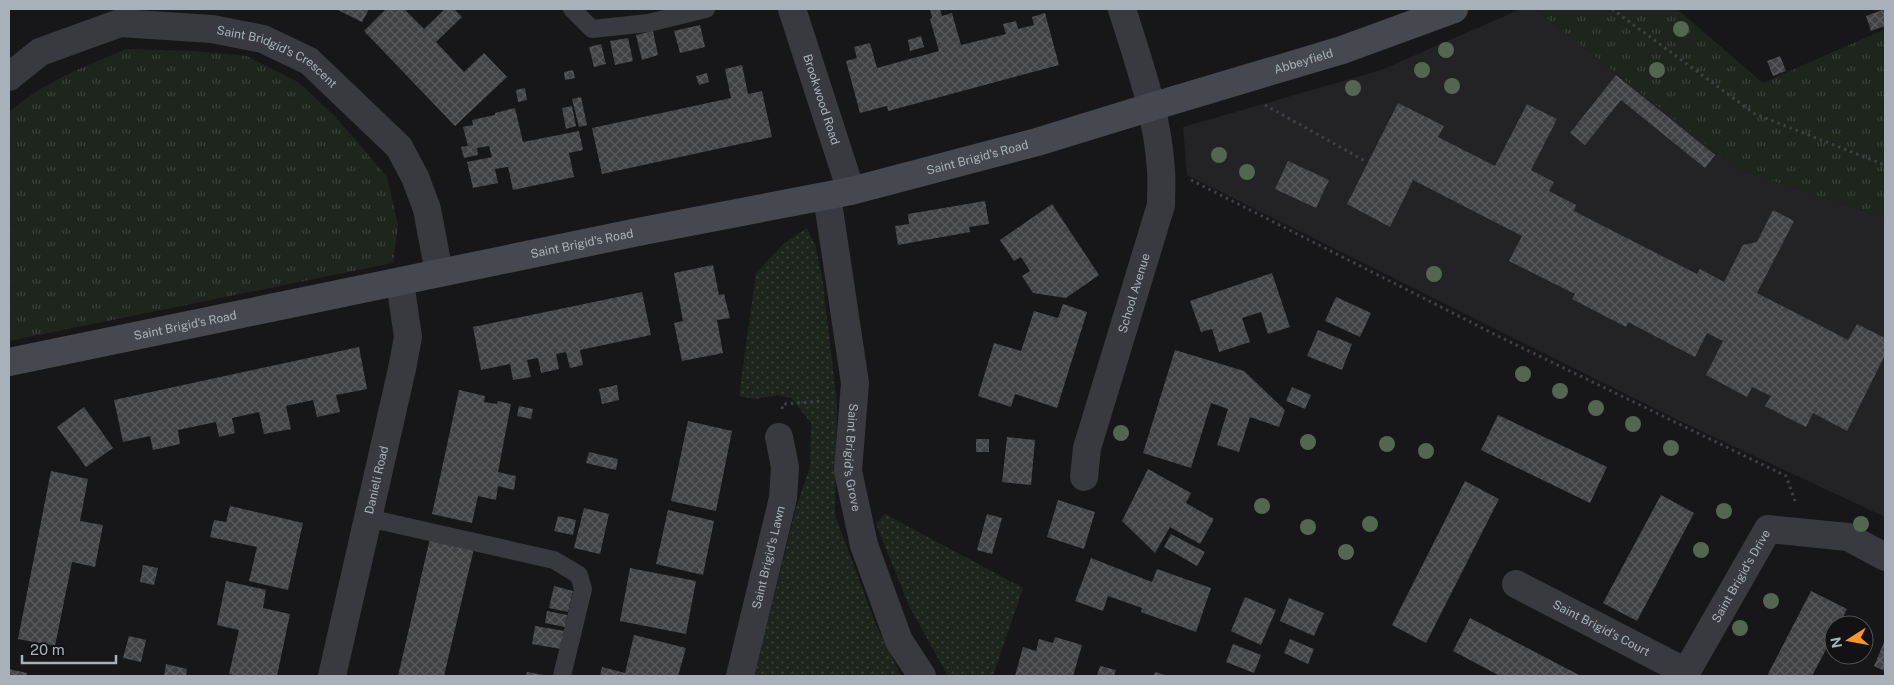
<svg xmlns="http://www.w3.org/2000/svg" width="1894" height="685" font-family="'Public Sans',sans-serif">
  <defs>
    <pattern id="grass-dots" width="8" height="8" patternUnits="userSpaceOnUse" patternTransform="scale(1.25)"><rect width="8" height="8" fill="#1d251c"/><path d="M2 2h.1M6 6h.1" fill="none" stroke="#3b423b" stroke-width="1.8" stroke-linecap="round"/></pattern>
    <pattern id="park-tufts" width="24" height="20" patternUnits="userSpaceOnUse" patternTransform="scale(1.25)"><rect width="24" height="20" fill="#1d251c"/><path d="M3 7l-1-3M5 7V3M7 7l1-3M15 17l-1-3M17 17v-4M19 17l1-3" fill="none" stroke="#3b423b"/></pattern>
    <pattern id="building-cross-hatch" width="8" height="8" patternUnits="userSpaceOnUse" patternTransform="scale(1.25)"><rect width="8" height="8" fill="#414246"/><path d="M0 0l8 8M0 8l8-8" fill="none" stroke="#5a5b5f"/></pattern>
  </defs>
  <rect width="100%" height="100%" fill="#171719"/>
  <path fill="#232326" d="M 1521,9 L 1535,9 L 1737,169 L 1885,218 L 1885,517 L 1688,425 L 1187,175 L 1183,127 L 1381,70 Z"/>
  <path fill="url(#grass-dots)" d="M 807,228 L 816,247 L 823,283 L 837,403 L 835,515 L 876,625 L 901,676 L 754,676 L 796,508 L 810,467 L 811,423 L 791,398 L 778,395 L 755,399 L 739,396 L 756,273 L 784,243 Z
    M 885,514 L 1023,588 L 993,676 L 948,676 L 910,608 L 876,524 Z"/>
  <path fill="url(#park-tufts)" d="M 1535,9 L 1677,9 L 1763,83 L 1885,29 L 1885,218 L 1737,169 Z
    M 126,49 L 194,51 L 247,56 L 298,82 L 335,116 L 387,177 L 398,225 L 393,263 L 9,341 L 9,113 C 39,83 87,66 126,49 Z"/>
  <path fill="url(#building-cross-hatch)" d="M 336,9 L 369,9 L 362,22 Z
    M 386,9 L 404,9 L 424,29 L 445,9 L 454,9 L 462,17 L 436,42 L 464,72 L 484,53 L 507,77 L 455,126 L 364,31 Z
    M 930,9 L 940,9 L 942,16 L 952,13 L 961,45 L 1006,34 L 1003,24 L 1016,21 L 1018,29 L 1034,25 L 1032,17 L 1045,13 L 1059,65 L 888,111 L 887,106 L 860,113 L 846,61 L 857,58 L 854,47 L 870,43 L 877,68 L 939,51 L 930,19 L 932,18 Z
    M 1885,9 L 1885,26 L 1871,31 L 1866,16 Z
    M 700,25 L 705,47 L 680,53 L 674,31 Z
    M 653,31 L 658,55 L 642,60 L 636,35 Z
    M 921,36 L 924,47 L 910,51 L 908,40 Z
    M 628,38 L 633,61 L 615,65 L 610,41 Z
    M 601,44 L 606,64 L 594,67 L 589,47 Z
    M 1780,56 L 1786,71 L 1773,76 L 1767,61 Z
    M 742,65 L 748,94 L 762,91 L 772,137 L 602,174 L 592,128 L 731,98 L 725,69 Z
    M 573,70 L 575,78 L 565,80 L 564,72 Z
    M 707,73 L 709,82 L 699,85 L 696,76 Z
    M 1616,75 L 1715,155 L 1705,168 L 1621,100 L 1585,145 L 1570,133 Z
    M 525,88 L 527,100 L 518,102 L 516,90 Z
    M 581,97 L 587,125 L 579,127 L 572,99 Z
    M 1398,103 L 1444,126 L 1438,137 L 1495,166 L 1527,104 L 1557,119 L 1531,170 L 1554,182 L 1549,191 L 1576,205 L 1574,211 L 1697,274 L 1700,269 L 1724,282 L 1743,245 L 1757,242 L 1773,210 L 1794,221 L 1757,293 L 1848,340 L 1857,324 L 1885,338 L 1885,355 L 1847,431 L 1813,413 L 1806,427 L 1765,406 L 1771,396 L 1752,387 L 1747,397 L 1706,375 L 1723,341 L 1707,333 L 1695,357 L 1628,322 L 1626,327 L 1572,299 L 1575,294 L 1509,261 L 1522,236 L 1413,180 L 1390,227 L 1347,204 Z
    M 572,106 L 576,126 L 566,129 L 562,108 Z
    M 515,108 L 523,142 L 579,131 L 583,150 L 569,153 L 574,177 L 513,190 L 508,167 L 495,169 L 498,183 L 473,188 L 467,162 L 492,157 L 489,146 L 477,148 L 478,155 L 464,158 L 461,147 L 468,146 L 463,127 L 473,125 L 472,120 L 495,115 L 495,113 Z
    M 1288,161 L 1329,180 L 1316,208 L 1275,189 Z
    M 985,201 L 989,224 L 969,227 L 970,232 L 898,245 L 895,226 L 909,224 L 908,214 Z
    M 1052,204 L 1099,275 L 1066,298 L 1033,293 L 1022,276 L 1030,271 L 1021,257 L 1014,261 L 1000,240 Z
    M 713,265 L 719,295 L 724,294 L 730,318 L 717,320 L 723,353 L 682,361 L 674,323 L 683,321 L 674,273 Z
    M 1272,273 L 1290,327 L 1268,334 L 1261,312 L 1242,318 L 1250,342 L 1219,352 L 1212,329 L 1201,332 L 1190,301 Z
    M 642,292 L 651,335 L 580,350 L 583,365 L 570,368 L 566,352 L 556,354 L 559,369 L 541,373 L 538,358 L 527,360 L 531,377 L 513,380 L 510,364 L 481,370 L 473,327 Z
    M 1336,297 L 1371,313 L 1360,337 L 1325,321 Z
    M 1063,304 L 1087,312 L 1057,408 L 1015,394 L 1011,407 L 978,396 L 994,343 L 1021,351 L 1034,311 L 1058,318 Z
    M 1318,330 L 1352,344 L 1342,370 L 1307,356 Z
    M 359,347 L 367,389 L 336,395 L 340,412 L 317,417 L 313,400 L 286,406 L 291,429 L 264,434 L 259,412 L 232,418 L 235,433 L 219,437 L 216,422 L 178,430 L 180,444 L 153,450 L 150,436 L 123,442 L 114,400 Z
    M 1175,350 L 1244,371 L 1285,410 L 1279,427 L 1250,417 L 1239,452 L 1217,445 L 1228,409 L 1211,403 L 1191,468 L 1143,453 Z
    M 617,385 L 619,400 L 602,404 L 599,389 Z
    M 1292,387 L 1311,395 L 1305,409 L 1286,401 Z
    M 459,390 L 485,396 L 484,402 L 497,404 L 498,401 L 511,404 L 498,472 L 516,476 L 514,490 L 498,486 L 496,500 L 478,496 L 472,523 L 432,514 Z
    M 519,406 L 533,409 L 531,419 L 517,416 Z
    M 84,407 L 113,448 L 86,467 L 57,427 Z
    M 1498,415 L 1607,467 L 1590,503 L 1481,450 Z
    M 688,421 L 732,431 L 716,511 L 671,501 Z
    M 1007,437 L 1035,440 L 1031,485 L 1002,482 Z
    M 976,439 L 989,439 L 989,452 L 976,452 Z
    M 589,452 L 618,459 L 616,470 L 586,463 Z
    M 1148,469 L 1191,493 L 1186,503 L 1214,519 L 1200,544 L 1170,527 L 1155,553 L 1122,521 Z
    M 51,471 L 88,479 L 80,521 L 103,525 L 95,567 L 72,562 L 55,646 L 18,639 Z
    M 1465,481 L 1499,499 L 1426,643 L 1392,625 Z
    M 1661,495 L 1694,513 L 1637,621 L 1603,603 Z
    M 1058,500 L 1095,512 L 1084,549 L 1047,537 Z
    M 230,506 L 303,523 L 288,590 L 249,581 L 257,547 L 210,537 L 214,520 L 226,522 Z
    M 584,508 L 609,514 L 600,554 L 574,548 Z
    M 668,510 L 714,521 L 703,575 L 656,564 Z
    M 987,514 L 1002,518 L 992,554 L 977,550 Z
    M 558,516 L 576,520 L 573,535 L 554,531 Z
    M 431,534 L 475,544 L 444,676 L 398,676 Z
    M 1171,534 L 1205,552 L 1197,566 L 1164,547 Z
    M 1091,558 L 1152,582 L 1157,569 L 1211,588 L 1196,632 L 1141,612 L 1142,608 L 1108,596 L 1103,611 L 1075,601 Z
    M 143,565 L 158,568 L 154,585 L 140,582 Z
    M 630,568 L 696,581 L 686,634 L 620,621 Z
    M 226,581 L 266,590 L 263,608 L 290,614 L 277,676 L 238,676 L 229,674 L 239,630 L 217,625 Z
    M 554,586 L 573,591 L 568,612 L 549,608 Z
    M 1811,591 L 1847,609 L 1839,625 L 1834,625 L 1834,634 L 1812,676 L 1767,676 Z
    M 1245,597 L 1276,610 L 1261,645 L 1231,631 Z
    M 1289,598 L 1324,613 L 1314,636 L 1280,621 Z
    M 547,611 L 567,615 L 565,627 L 545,623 Z
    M 1470,618 L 1581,676 L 1500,676 L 1453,651 Z
    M 535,626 L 565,631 L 561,649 L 532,644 Z
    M 634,635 L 686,648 L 678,676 L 600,676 L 602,667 L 625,673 Z
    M 129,636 L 146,640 L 141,662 L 123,658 Z
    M 1055,637 L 1082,645 L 1073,676 L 1015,676 L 1023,647 L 1036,651 L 1039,639 L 1053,643 Z
    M 1290,639 L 1314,649 L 1308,664 L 1284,653 Z
    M 1885,640 L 1885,671 L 1874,666 Z
    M 1233,644 L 1261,655 L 1254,673 L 1226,662 Z
    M 166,664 L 187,669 L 186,676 L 164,676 Z
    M 1100,666 L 1116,670 L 1114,676 L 1097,676 Z
    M 9,669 L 27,673 L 26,676 L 9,676 Z
    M 527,672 L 544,675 L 544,676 L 526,676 Z
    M 1155,672 L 1169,676 L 1154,676 Z"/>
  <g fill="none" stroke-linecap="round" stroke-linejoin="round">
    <path stroke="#3d4146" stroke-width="3" stroke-dasharray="2.5 4" stroke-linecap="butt" d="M 1612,9 L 1755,114 L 1885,165
      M 1265,105 L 1367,162
      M 1191,180 L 1500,337 L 1786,476 L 1795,501
      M 782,409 L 783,404 L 823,401"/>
    <path stroke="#383a3f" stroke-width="18" d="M 572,9 L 592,29 L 648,23 L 706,9
      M 368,518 L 554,560 L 579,575 L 583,589 L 562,676"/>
    <g stroke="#383a3f" stroke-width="28">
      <path id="s1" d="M 792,9 L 851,191"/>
      <path id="s2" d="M 9,77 L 40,52 L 120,23 L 212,29 L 263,39 L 309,61 L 399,147 L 415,177 L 427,209 L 439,273"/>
      <path id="s3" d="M 827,196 L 855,383 L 848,471 L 864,545 L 899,641 L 922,676"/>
      <path id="s4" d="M 1084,477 L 1087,448 L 1161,205 C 1161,193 1162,182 1161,170 C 1158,116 1138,60 1122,9"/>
      <path id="s5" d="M 1516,584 L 1686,672"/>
      <path id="s6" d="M 332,676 L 402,369 L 408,337 L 400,282"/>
      <path id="s7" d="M 740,676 L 783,498 L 785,467 L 779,437"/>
      <path id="s8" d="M 1684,676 L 1768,529 L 1848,537 L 1885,557"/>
    </g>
    <path stroke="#45494f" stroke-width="28" id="s9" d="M 9,362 L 643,231 L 851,191 L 1037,142 L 1151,107 L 1342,50 L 1454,9"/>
  </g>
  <g fill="#526650">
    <circle cx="1681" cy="29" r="8"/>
    <circle cx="1446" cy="50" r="8"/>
    <circle cx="1422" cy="70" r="8"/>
    <circle cx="1657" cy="70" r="8"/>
    <circle cx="1452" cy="86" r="8"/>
    <circle cx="1353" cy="88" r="8"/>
    <circle cx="1219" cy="155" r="8"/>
    <circle cx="1247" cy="172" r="8"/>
    <circle cx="1434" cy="274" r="8"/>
    <circle cx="1523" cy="374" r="8"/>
    <circle cx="1560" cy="391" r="8"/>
    <circle cx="1596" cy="408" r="8"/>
    <circle cx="1633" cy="424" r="8"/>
    <circle cx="1121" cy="433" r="8"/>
    <circle cx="1308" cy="442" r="8"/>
    <circle cx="1387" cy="444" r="8"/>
    <circle cx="1671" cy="448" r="8"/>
    <circle cx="1426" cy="451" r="8"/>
    <circle cx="1262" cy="506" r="8"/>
    <circle cx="1724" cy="511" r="8"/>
    <circle cx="1370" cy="524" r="8"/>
    <circle cx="1861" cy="524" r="8"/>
    <circle cx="1308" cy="527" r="8"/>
    <circle cx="1701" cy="550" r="8"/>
    <circle cx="1346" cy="552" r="8"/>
    <circle cx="1771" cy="601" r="8"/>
    <circle cx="1740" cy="628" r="8"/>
  </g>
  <g text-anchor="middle" stroke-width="4" stroke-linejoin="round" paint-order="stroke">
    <g font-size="12" fill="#a8b1ba" stroke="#121214">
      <text dy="4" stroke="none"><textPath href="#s2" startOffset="289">Saint Bridgid's Crescent</textPath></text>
      <text dy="4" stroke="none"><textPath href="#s9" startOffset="1330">Abbeyfield</textPath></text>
      <text dy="4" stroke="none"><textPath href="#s1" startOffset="95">Brookwood Road</textPath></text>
      <text dy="4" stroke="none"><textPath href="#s9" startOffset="990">Saint Brigid's Road</textPath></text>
      <text dy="4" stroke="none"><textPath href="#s9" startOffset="585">Saint Brigid's Road</textPath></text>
      <text dy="4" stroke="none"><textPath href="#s4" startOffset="191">School Avenue</textPath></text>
      <text dy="4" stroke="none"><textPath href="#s9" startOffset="180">Saint Brigid's Road</textPath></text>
      <text dy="4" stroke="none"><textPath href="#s3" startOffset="264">Saint Brigid's Grove</textPath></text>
      <text dy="4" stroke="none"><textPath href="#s6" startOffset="201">Danieli Road</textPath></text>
      <text dy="4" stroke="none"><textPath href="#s7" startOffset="122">Saint Brigid's Lawn</textPath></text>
      <text dy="4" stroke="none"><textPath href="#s8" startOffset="115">Saint Brigid's Drive</textPath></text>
      <text dy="4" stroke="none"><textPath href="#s5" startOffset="96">Saint Brigid's Court</textPath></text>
    </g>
  </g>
  <rect width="1894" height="685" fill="none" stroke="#a8b1ba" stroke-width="20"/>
  <g transform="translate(1849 640) rotate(259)"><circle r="24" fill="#121214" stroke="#4e5256"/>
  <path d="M0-4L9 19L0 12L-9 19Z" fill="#ff9529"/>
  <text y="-8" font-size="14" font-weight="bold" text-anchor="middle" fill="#a8b1ba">N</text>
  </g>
  <path d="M22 655v8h94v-8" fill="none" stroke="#a8b1ba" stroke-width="2.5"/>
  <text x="30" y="655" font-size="15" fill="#a8b1ba" stroke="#121214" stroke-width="4" paint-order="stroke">20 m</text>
</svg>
